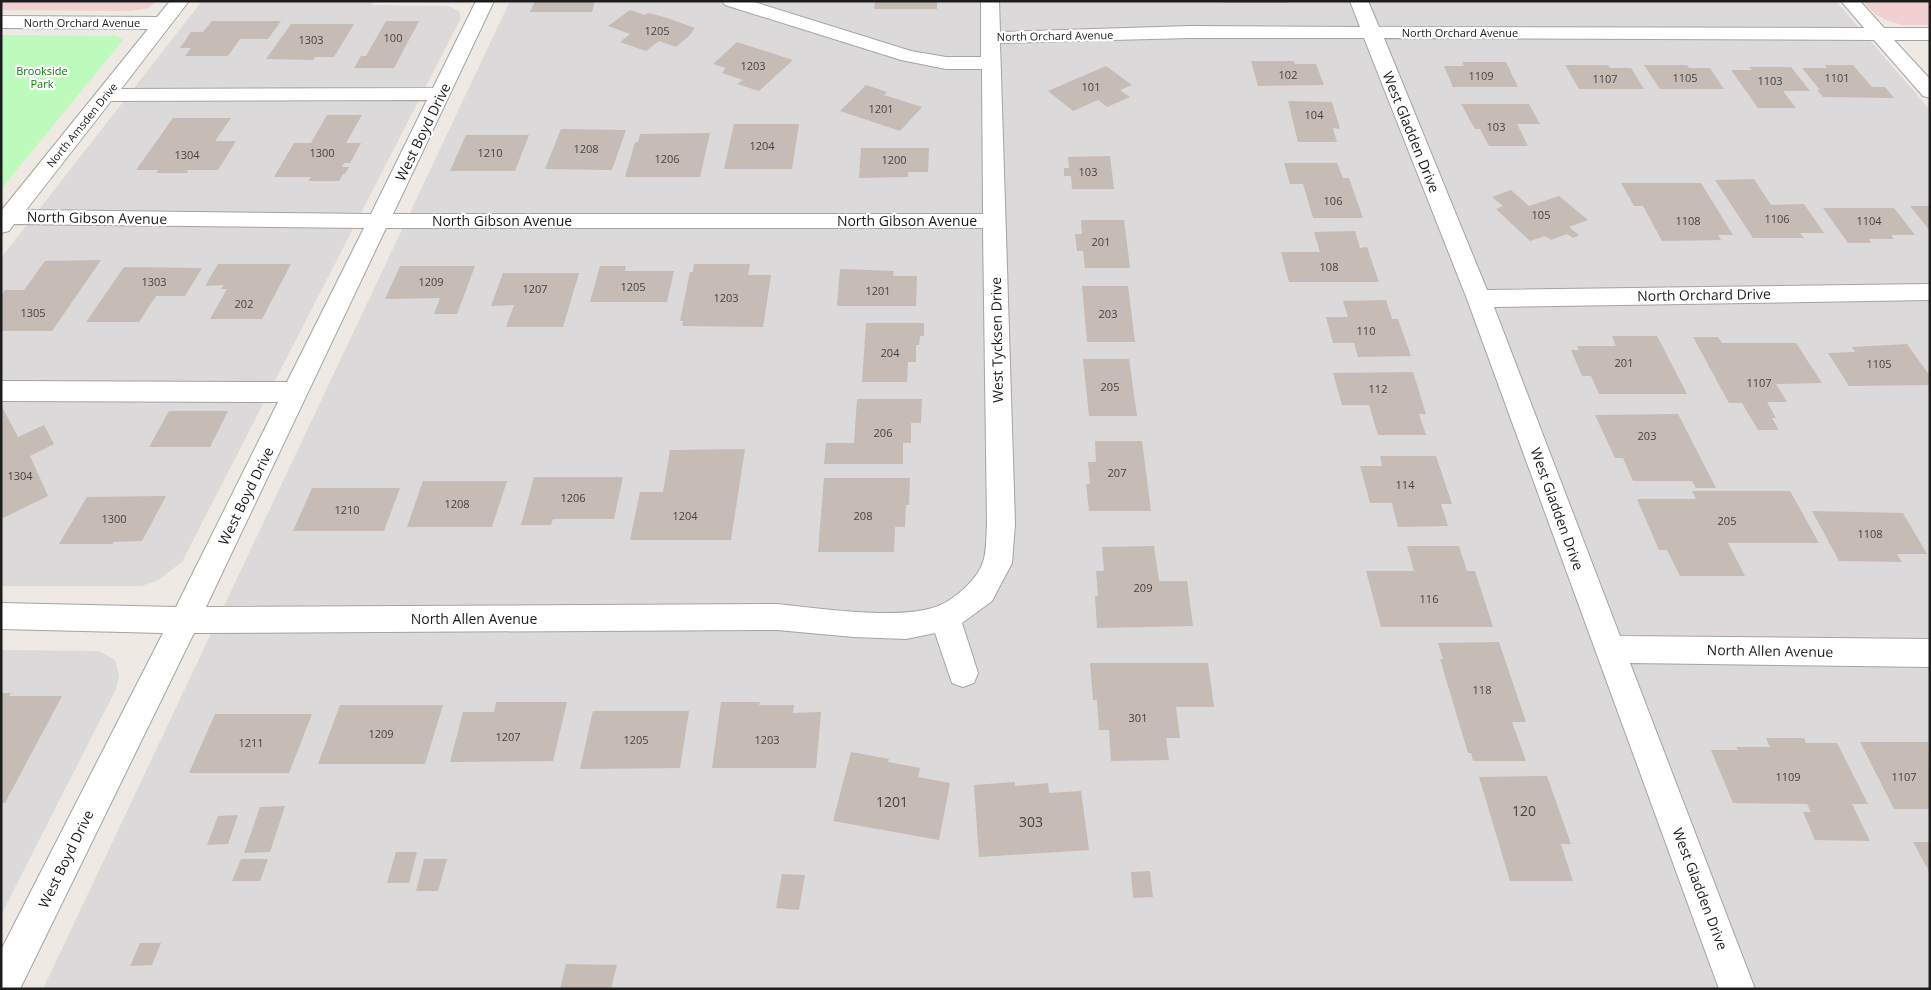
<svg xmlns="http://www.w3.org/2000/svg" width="1931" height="990" font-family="'Open Sans',sans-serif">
  <rect width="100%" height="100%" fill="#eee9e2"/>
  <path fill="#dbd9da" d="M 202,1 L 373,1 L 371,5 L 448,6 L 459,11 L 461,18 L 182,562 L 158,580 L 142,586 L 1,586 L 1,258 Z
    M 510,1 L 1836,1 L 1930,110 L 1930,989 L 43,989 Z
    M 1,650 L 99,651 L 115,660 L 119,676 L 116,689 L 1,915 Z"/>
  <path fill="#f0d0d1" d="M 1,1 L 156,1 L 149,8 L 131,11 L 1,10 Z
    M 1863,1 L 1930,1 L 1930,25 L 1902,25 L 1886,20 L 1875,14 Z"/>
  <path fill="#bcfbbc" d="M 1,35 L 116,36 L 123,40 L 1,189 Z"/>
  <path fill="#c6bbb5" d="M 535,1 L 595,1 L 592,12 L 530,12 Z
    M 875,1 L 937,1 L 937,9 L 874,9 Z
    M 1222,1 L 1287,1 L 1288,3 L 1223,3 Z
    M 630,10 L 645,15 L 648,13 L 664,17 L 695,28 L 689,36 L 676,47 L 659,41 L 646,51 L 620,42 L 630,34 L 608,26 Z
    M 212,21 L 281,21 L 268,39 L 240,39 L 228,56 L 185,56 L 191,48 L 180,48 L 191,32 L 203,32 Z
    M 386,21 L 419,21 L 394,68 L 354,68 L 361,56 L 366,56 Z
    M 291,24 L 354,24 L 334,57 L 315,57 L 313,60 L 266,59 Z
    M 737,42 L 793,60 L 759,91 L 737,84 L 743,80 L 722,73 L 726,68 L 713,64 Z
    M 1251,61 L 1294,61 L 1295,64 L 1316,64 L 1324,85 L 1258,86 Z
    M 1462,62 L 1506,62 L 1518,87 L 1453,87 L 1444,66 L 1464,66 Z
    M 1565,65 L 1608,65 L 1610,68 L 1631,68 L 1644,89 L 1579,89 Z
    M 1644,65 L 1687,65 L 1689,68 L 1710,68 L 1724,89 L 1660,89 Z
    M 1825,65 L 1853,65 L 1872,87 L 1885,87 L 1894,98 L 1823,97 L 1817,90 L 1820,90 L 1802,68 L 1827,68 Z
    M 1106,66 L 1132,85 L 1120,90 L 1130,97 L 1107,107 L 1098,100 L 1073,111 L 1048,91 Z
    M 1749,67 L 1791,67 L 1810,91 L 1783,91 L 1796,108 L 1758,108 L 1731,70 L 1752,70 Z
    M 866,85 L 887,92 L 884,95 L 922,107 L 900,131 L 840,111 Z
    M 1288,101 L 1332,102 L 1340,129 L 1333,128 L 1337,142 L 1298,142 Z
    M 1461,104 L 1529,104 L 1540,124 L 1517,124 L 1528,146 L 1489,146 L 1480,129 L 1475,129 Z
    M 327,115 L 362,115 L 346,143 L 361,143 L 350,163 L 344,163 L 342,167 L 349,167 L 345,174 L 343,174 L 339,181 L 308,181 L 311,177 L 274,177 L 294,143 L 311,143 Z
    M 173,118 L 231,118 L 215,141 L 236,141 L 218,170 L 188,170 L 187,173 L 156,173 L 158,170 L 136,170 Z
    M 734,124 L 799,124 L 792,169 L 724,169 Z
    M 561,129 L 626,130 L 612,170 L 545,169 Z
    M 710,133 L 700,177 L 625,177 L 635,142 L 638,142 L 640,134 Z
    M 466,135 L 529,135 L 515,171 L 450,171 Z
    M 861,148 L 929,148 L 928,172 L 908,172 L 908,177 L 859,178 Z
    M 1110,156 L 1114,189 L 1072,189 L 1071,176 L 1064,176 L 1064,168 L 1069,168 L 1068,157 Z
    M 1284,163 L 1337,163 L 1343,178 L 1349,178 L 1363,218 L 1313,218 L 1303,184 L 1290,184 Z
    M 1754,179 L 1771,205 L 1804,204 L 1824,233 L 1800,233 L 1804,238 L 1753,238 L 1715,180 Z
    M 1621,183 L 1701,183 L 1733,235 L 1718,235 L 1721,240 L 1662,241 L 1643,206 L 1634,206 Z
    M 1511,190 L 1529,206 L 1559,196 L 1588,220 L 1569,227 L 1579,235 L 1573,238 L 1567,234 L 1551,240 L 1545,236 L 1530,241 L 1496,209 L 1503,206 L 1492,197 Z
    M 1910,206 L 1930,206 L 1930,231 Z
    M 1823,208 L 1894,208 L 1915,235 L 1891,235 L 1894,239 L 1869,239 L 1871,243 L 1848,243 Z
    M 1081,220 L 1124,220 L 1130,268 L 1085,268 L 1083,251 L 1077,251 L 1075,234 L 1082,234 Z
    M 1355,231 L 1360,248 L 1367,247 L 1379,282 L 1289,282 L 1281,252 L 1320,252 L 1314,232 Z
    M 101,260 L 52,331 L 1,331 L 1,295 L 5,290 L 24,290 L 45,261 Z
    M 218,264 L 291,264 L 262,319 L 210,319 L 227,289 L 221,289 L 224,285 L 205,286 Z
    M 694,264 L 750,264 L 748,275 L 771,275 L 763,327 L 682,326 L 683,321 L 680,321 L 690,272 L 693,272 Z
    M 400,266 L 475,266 L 457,314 L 434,314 L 440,298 L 385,299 Z
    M 600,266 L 626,266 L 625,271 L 674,271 L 667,302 L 590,302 Z
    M 124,267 L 202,268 L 185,296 L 156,296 L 139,322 L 86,322 Z
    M 840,269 L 894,271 L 893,276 L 917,276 L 916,306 L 837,306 Z
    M 503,273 L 579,273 L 563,327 L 506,327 L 514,305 L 491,306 Z
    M 1082,286 L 1128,286 L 1135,342 L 1087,342 Z
    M 1386,300 L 1392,319 L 1398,319 L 1411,356 L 1358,357 L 1354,343 L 1333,343 L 1326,317 L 1348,317 L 1343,301 Z
    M 866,323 L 924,323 L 924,336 L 920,336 L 919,345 L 916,345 L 916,362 L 908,362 L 907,382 L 862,382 Z
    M 1612,336 L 1657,336 L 1687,394 L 1599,394 L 1591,376 L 1582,376 L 1571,350 L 1579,350 L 1577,346 L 1616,346 Z
    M 1693,337 L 1718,337 L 1722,343 L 1796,343 L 1822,383 L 1776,384 L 1787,402 L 1767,402 L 1776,418 L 1772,418 L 1779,430 L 1758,430 L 1742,403 L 1729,403 Z
    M 1907,344 L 1930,376 L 1930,385 L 1849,386 L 1828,353 L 1855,352 L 1852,347 Z
    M 1083,359 L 1129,359 L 1137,416 L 1089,416 Z
    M 1413,372 L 1426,414 L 1419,414 L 1426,435 L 1378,435 L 1369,405 L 1342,405 L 1333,373 Z
    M 857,399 L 922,399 L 921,423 L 911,423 L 911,443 L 903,443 L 903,464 L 824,464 L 826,443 L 854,443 Z
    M 1,405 L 18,437 L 44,425 L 54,444 L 30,456 L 48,496 L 1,519 Z
    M 169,411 L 228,411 L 210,447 L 149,447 Z
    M 1678,414 L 1716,488 L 1696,488 L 1692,481 L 1633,481 L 1623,458 L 1615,458 L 1595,415 Z
    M 1095,441 L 1142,441 L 1151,511 L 1089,511 L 1086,484 L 1090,484 L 1088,462 L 1096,462 Z
    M 745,449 L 731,540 L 630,540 L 640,492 L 663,492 L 670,450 Z
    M 1380,456 L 1436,456 L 1452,504 L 1441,504 L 1448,526 L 1398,527 L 1392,503 L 1370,503 L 1360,466 L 1382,466 Z
    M 534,477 L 623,477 L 614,519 L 553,519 L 551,525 L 521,525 Z
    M 824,478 L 910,478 L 909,505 L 906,505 L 905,527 L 895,527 L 894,552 L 818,552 Z
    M 423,481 L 507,481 L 492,527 L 407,527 Z
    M 312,488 L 400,488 L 384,531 L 293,531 Z
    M 1692,491 L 1790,491 L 1819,543 L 1728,543 L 1745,576 L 1680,576 L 1667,550 L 1659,550 L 1637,499 L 1696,499 Z
    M 166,496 L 142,541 L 114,542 L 112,544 L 59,544 L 87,497 Z
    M 1812,511 L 1903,513 L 1927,554 L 1897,554 L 1902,562 L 1839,561 Z
    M 1154,546 L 1159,581 L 1187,581 L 1193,626 L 1097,628 L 1095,596 L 1098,596 L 1096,571 L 1104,571 L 1102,547 Z
    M 1407,546 L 1459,546 L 1467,571 L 1475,571 L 1493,627 L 1381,627 L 1366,571 L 1414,571 Z
    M 1499,642 L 1526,722 L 1512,722 L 1526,761 L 1473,761 L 1471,753 L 1468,753 L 1440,659 L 1443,659 L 1438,643 Z
    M 1090,663 L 1208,663 L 1214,707 L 1176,707 L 1180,738 L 1166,738 L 1169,760 L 1111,761 L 1109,730 L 1099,730 L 1097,700 L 1093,700 Z
    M 1,693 L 11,693 L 9,696 L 62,696 L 5,803 L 1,803 Z
    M 496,702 L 567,702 L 553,761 L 450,762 L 463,712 L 494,712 Z
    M 721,702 L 760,702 L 759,705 L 794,705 L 793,713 L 821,712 L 816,768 L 712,768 Z
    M 340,705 L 443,705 L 425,764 L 318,764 Z
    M 593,711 L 689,711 L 680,768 L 580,769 Z
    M 215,714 L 312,714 L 289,773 L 189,773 Z
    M 1766,738 L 1804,738 L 1806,743 L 1837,743 L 1868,804 L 1852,804 L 1870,841 L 1815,840 L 1803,812 L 1811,812 L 1807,804 L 1733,803 L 1711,750 L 1738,750 L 1736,747 L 1770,747 Z
    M 1860,742 L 1928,742 L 1930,809 L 1894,809 Z
    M 851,752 L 889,759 L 888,762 L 920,768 L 918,777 L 950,783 L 939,840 L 833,821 Z
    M 1547,776 L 1571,844 L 1561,844 L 1573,881 L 1510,881 L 1479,777 Z
    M 1015,782 L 1015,786 L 1048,783 L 1049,793 L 1081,791 L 1089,850 L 979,857 L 974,785 Z
    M 285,806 L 270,852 L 244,853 L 260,807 Z
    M 238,815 L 228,844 L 207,845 L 218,816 Z
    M 1913,842 L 1930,842 L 1930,873 Z
    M 396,852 L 417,852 L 409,883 L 387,883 Z
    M 241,859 L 268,859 L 260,881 L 232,881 Z
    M 424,859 L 447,859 L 438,891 L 416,891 Z
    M 1150,871 L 1153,897 L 1133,898 L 1131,872 Z
    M 782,874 L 805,875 L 799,910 L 776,908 Z
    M 140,943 L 161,943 L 152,965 L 130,966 Z
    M 566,964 L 617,965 L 611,989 L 560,989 Z"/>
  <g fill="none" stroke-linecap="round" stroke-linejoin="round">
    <g stroke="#a4a4a4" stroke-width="2">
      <path id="minor" d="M 170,1 L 189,1 L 121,89 L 433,88 L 476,1 L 494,1 L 393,214 L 983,214 L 982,69 L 946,69 L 901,60 L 725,5 L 722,1 L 751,1 L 911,51 L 946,57 L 981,57 L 981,1 L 999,1 L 1000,32 L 1190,26 L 1360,27 L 1350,1 L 1368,1 L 1379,27 L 1864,28 L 1841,1 L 1860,1 L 1884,28 L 1930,28 L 1930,40 L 1894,40 L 1930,79 L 1930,98 L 1923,96 L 1874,40 L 1384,38 L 1487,290 L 1930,284 L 1930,300 L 1494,307 L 1620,636 L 1930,639 L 1930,667 L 1630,663 L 1755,989 L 1719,989 L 1467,299 L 1364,38 L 1190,38 L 1000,43 L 1015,524 L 1012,563 L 992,601 L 962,623 L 978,673 L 974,683 L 963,687 L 952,683 L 935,633 L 906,639 L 854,637 L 777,630 L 194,633 L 20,989 L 1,989 L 1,950 L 163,633 L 1,629 L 1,603 L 176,607 L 278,402 L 1,401 L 1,381 L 287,382 L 364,228 L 14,224 L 9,231 L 1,233 L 1,211 L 148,29 L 1,28 L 1,16 L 157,17 ZM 427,100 L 371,214 L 26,210 L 111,101 ZM 386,228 L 983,228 L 987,524 C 986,536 987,551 983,562 C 978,579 954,600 938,606 C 901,621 818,608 777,604 L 206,607 Z"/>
    </g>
    <use href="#minor" fill="#fff" fill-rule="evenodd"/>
  </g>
  <g text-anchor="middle" stroke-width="4.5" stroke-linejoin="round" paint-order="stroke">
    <g font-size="11" fill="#1d1d1d" stroke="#fff">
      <text x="82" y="27">North Orchard Avenue</text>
      <text x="1460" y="37">North Orchard Avenue</text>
      <text transform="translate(1055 36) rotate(-1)" y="4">North Orchard Avenue</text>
      <text transform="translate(82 125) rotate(-51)" y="4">North Amsden Drive</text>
    </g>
    <g font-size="11" fill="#474443">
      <text x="657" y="35">1205</text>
      <text x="393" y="42">100</text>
      <text x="311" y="44">1303</text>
      <text x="753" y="70">1203</text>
      <text x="1288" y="79">102</text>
      <text x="1481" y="80">1109</text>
      <text x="1685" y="82">1105</text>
      <text x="1837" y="82">1101</text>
      <text x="1605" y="83">1107</text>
      <text x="1770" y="85">1103</text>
      <text x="1091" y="91">101</text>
      <text x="881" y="113">1201</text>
      <text x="1314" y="119">104</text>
      <text x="1496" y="131">103</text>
      <text x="762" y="150">1204</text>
      <text x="586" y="153">1208</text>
      <text x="322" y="157">1300</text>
      <text x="490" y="157">1210</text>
      <text x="187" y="159">1304</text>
      <text x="667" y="163">1206</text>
      <text x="894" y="164">1200</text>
      <text x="1088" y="176">103</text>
      <text x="1333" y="205">106</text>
      <text x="1541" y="219">105</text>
      <text x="1777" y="223">1106</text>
      <text x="1688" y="225">1108</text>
      <text x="1869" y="225">1104</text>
      <text x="1101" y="246">201</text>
      <text x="1329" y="271">108</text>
      <text x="154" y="286">1303</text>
      <text x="431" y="286">1209</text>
      <text x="633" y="291">1205</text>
      <text x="535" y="293">1207</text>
      <text x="878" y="295">1201</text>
      <text x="726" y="302">1203</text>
      <text x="244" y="308">202</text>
      <text x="33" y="317">1305</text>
      <text x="1108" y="318">203</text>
      <text x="1366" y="335">110</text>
      <text x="890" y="357">204</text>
      <text x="1624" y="367">201</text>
      <text x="1879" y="368">1105</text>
      <text x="1759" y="387">1107</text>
      <text x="1110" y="391">205</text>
      <text x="1378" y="393">112</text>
      <text x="883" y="437">206</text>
      <text x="1647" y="440">203</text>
      <text x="1117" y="477">207</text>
      <text x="20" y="480">1304</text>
      <text x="1405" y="489">114</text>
      <text x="573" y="502">1206</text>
      <text x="457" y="508">1208</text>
      <text x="347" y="514">1210</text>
      <text x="685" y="520">1204</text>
      <text x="863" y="520">208</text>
      <text x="114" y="523">1300</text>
      <text x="1727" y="525">205</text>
      <text x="1870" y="538">1108</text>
      <text x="1143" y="592">209</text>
      <text x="1429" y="603">116</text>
      <text x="1482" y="694">118</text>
      <text x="1138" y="722">301</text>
      <text x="381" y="738">1209</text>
      <text x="508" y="741">1207</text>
      <text x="636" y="744">1205</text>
      <text x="767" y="744">1203</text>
      <text x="251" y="747">1211</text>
      <text x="1788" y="781">1109</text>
      <text x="1904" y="781">1107</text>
    </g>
    <g font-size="11" fill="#077e07" stroke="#fff">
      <text x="42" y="75">Brookside<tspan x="42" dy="13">Park</tspan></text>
    </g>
    <g font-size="14" fill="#1d1d1d" stroke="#fff">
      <text transform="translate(423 132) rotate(-64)" y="5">West Boyd Drive</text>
      <text transform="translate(1411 132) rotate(68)" y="5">West Gladden Drive</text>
      <text transform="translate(97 218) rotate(1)" y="5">North Gibson Avenue</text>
      <text x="502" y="226">North Gibson Avenue</text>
      <text x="907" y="226">North Gibson Avenue</text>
      <text transform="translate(1704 295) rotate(-1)" y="5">North Orchard Drive</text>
      <text transform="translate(997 340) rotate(-91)" y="5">West Tycksen Drive</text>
      <text transform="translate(246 496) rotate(-64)" y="5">West Boyd Drive</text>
      <text transform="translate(1557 509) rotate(70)" y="5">West Gladden Drive</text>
      <text x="474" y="624">North Allen Avenue</text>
      <text transform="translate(1770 651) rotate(1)" y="5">North Allen Avenue</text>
      <text transform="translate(66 859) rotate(-64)" y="5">West Boyd Drive</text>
      <text transform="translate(1700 889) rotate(69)" y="5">West Gladden Drive</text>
    </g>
    <g font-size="14" fill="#474443">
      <text x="892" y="807">1201</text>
      <text x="1524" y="816">120</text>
      <text x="1031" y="827">303</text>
    </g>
  </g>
  <rect width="1931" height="990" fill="none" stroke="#1d1d1d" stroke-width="5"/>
</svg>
